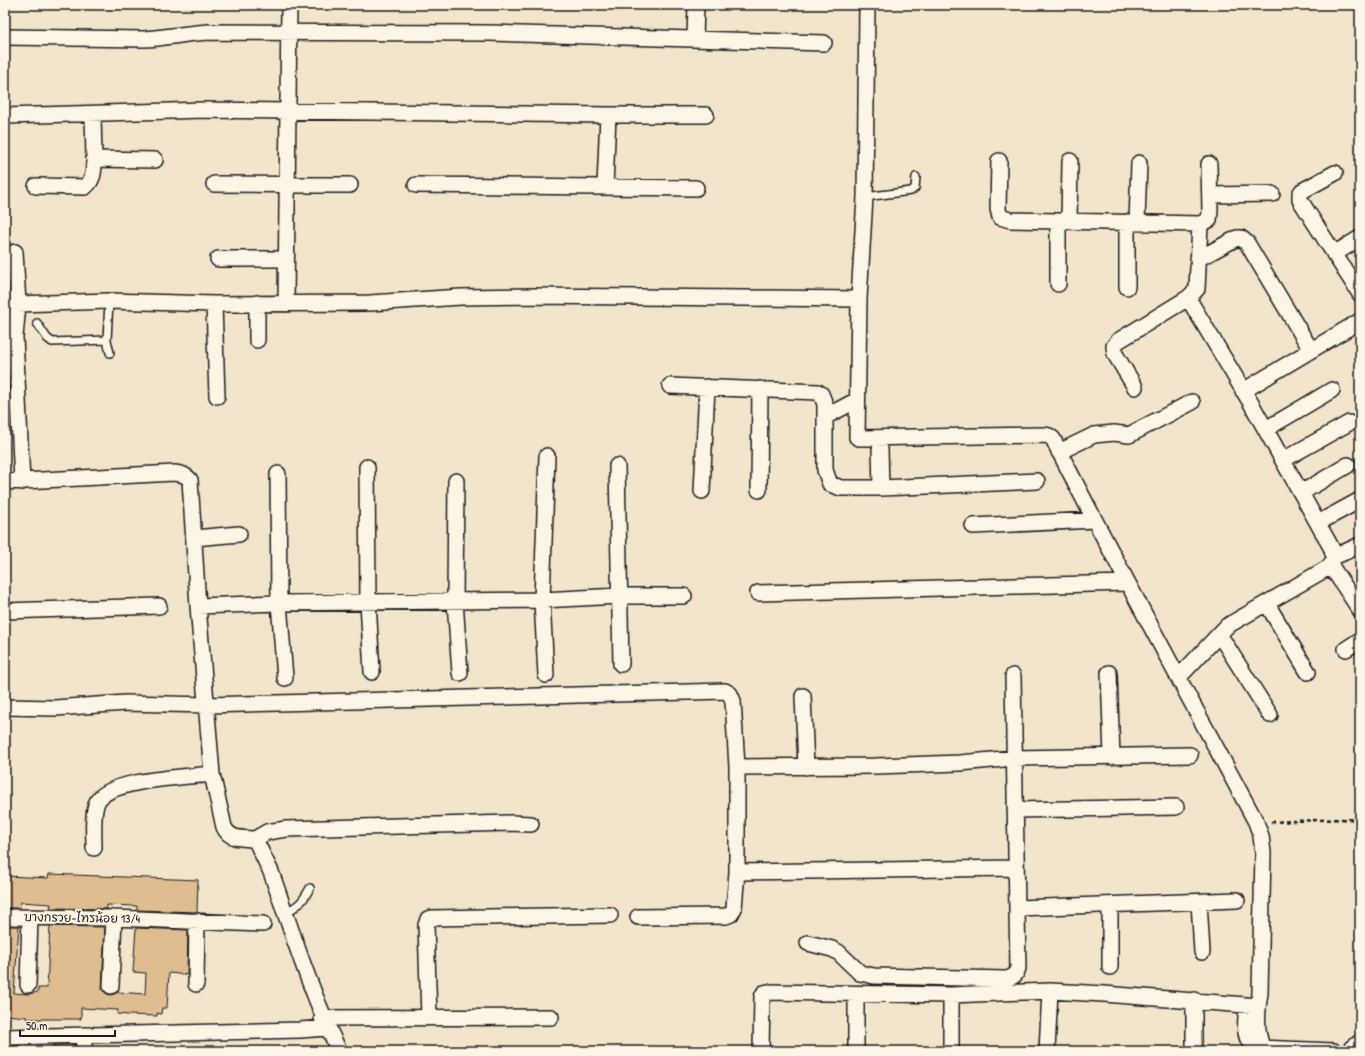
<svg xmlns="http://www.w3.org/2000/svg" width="1365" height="1056" font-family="'Patrick Hand','Playpen Sans Thai',sans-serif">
  <rect width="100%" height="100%" fill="#f3e4cc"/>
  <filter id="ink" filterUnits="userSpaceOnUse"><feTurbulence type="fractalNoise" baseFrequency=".025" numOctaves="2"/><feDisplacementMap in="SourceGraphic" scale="8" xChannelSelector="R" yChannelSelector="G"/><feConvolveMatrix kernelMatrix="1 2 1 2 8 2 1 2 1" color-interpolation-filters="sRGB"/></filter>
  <g filter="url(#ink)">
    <path fill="#dfbd91" stroke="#1c1c1c" d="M 49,874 L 198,880 L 197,912 L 137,910 L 137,906 L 107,905 L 107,909 L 50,908 L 51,904 L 21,902 L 20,908 L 5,908 L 5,876 L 48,878 Z
      M 5,926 L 19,926 L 14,993 L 28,994 L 38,992 L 38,988 L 47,988 L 50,926 L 105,927 L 102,990 L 107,994 L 111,995 L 118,992 L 145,994 L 146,973 L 133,972 L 136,928 L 188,930 L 187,975 L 169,973 L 167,1008 L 162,1008 L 161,1014 L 157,1013 L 157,1016 L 128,1015 L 117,1014 L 118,1010 L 81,1008 L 81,1019 L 27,1019 L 27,1017 L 5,1015 Z
      M 75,1044 L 75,1051 L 53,1051 L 53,1045 Z"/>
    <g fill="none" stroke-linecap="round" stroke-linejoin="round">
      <g stroke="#1c1c1c" stroke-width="10">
        <path id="lane" d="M 865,197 L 911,191 L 915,188 L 916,177
          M 109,301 L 107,340 L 110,353
          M 37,323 L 47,338 L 52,342 L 107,340
          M 285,913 C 299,905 302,903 310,888"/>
      </g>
      <g stroke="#1c1c1c" stroke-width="18">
        <path id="street" d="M 867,5 L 865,197 L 859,299 L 857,437 L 859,438 L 1045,435 L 1049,436 L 1053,439 C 1118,568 1188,695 1256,822 L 1261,836 L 1263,853 L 1260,993 C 1257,1011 1255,1032 1263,1048
          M 5,37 L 144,39 C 166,38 187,33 209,32 L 490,33 L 824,43
          M 695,39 L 696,5
          M 93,114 L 94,159 L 155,160
          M 5,116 L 203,110 L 608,115 L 706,115
          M 999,161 L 998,209 L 1000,217 L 1010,220 L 1200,224 L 1209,220 L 1210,211 L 1209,164
          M 1335,173 L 1302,191 L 1300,194 L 1300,200 L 1360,294
          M 214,184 L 350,185
          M 416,185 L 696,188
          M 36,186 L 85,187 C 94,180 94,170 94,159
          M 605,186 L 608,115
          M 1210,195 L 1272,194
          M 1069,221 L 1070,161
          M 1127,222 L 1127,287
          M 1137,222 L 1139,163
          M 15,252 L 18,304
          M 1334,254 L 1360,238
          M 218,259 L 286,259
          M 1198,259 L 1237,238 L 1241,238 L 1247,243 L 1311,350
          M 1058,284 L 1058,221
          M 214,304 L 217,396
          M 286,304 L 289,5
          M 257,340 L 257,303
          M 670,386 L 818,392 L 821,394 L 825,404 L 825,470 L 830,484 L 841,488 L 881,488 L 1037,481
          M 1135,387 L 1115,354 L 1114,346 L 1118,341 L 1188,298 L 1197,289 L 1200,224
          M 1243,391 L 1360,321
          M 825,417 L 857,400
          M 1266,429 L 1332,390
          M 880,449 L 881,488
          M 1059,452 L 1094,435 L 1114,433 L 1129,435 L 1192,402
          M 1283,460 L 1349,423
          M 617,466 L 621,664
          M 367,467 L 368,602 L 372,672
          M 278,474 L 279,603 L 285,678
          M 456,481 L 455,601 L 460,673
          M 5,482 L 174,473 C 181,474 185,474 190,480 L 198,606 L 212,774 L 224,827 C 230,840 242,838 255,839 L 271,872 C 292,932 311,993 339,1051
          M 22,482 L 15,337 L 18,304 L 109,301 L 214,304 L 370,303 L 461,297 L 530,296 L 859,299
          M 759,490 L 760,389
          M 702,491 L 707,387
          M 1301,493 L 1348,465
          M 1318,523 L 1360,500
          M 973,526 L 1094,520
          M 194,538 L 239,534
          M 1334,557 L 1360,545
          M 1331,566 L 1360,610
          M 758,593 L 1126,583
          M 1267,604 L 1308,672
          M 198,606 L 279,603 L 542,600 L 619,596 L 684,596
          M 5,611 L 159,606
          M 1219,634 L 1270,715
          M 1346,649 L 1360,640
          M 1109,673 L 1112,757
          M 546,675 L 542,600 L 547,456
          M 1179,677 L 1227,626 L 1331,566 L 1334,557 L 1331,547 L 1252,405 L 1188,298
          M 803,696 L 806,767
          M 5,707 L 55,708 L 126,703 L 207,705 L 725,691 L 730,694 L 733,701 L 737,767 L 737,872 L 734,908 L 731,914 L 726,916 L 638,917
          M 737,767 L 876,766 L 960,763 L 1014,758 L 1190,755
          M 1015,810 L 1176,807
          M 255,839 L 267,832 L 286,829 L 511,823 L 531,824
          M 94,848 C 94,835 92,814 97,802 C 108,779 188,777 212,774
          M 737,872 L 1016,868
          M 1199,902 L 1202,952
          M 1017,908 L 1237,900
          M 5,917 L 114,918 L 263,924
          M 808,943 L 832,949 L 838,952 L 860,973 L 874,976 L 1006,979 C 1014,977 1016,975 1018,968 L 1013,676
          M 1110,967 L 1110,905
          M 196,984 L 197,921
          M 28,985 L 30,917
          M 111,986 L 114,918
          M 1247,1006 C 1246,1020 1241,1041 1257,1048 L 1334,1051
          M 429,1017 L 426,925 L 428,919 L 432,918 L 610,915
          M 322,1018 L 551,1017
          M 5,1037 L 300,1030 L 327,1028
          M 84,1051 L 84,1035
          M 761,1051 L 762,997 L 764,993 L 768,992 L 951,995 L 1050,991 L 1104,994 L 1258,1006
          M 856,1051 L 856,994
          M 951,1051 L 951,995
          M 1047,1051 L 1050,991
          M 1194,1051 L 1194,1000
          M 1349,1051 L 1360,1042"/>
      </g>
      <path stroke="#1c1c1c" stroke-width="2.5" stroke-dasharray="4 3" stroke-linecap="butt" d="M 1271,822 L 1342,819 L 1360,820"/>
      <use href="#lane" stroke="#fcf5e5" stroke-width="7"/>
      <use href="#street" stroke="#fcf5e5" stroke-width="15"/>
    </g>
  </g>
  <g text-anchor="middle" stroke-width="3.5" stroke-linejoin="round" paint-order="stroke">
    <g font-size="12" fill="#1c1c1c" stroke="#fcf5e5">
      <text transform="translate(82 918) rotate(1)" y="4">บางกรวย-ไทรน้อย 13/4</text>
    </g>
  </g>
  <rect width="1365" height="1056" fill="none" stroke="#fcf5e5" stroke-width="20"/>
  <rect x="10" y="10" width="1345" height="1036" fill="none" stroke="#1c1c1c" stroke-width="1.5" filter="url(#ink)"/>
  <path d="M20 1030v6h95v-6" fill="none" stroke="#1c1c1c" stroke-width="2"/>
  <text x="26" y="1030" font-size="12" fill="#1c1c1c" stroke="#fcf5e5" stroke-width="3" paint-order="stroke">50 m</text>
</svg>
